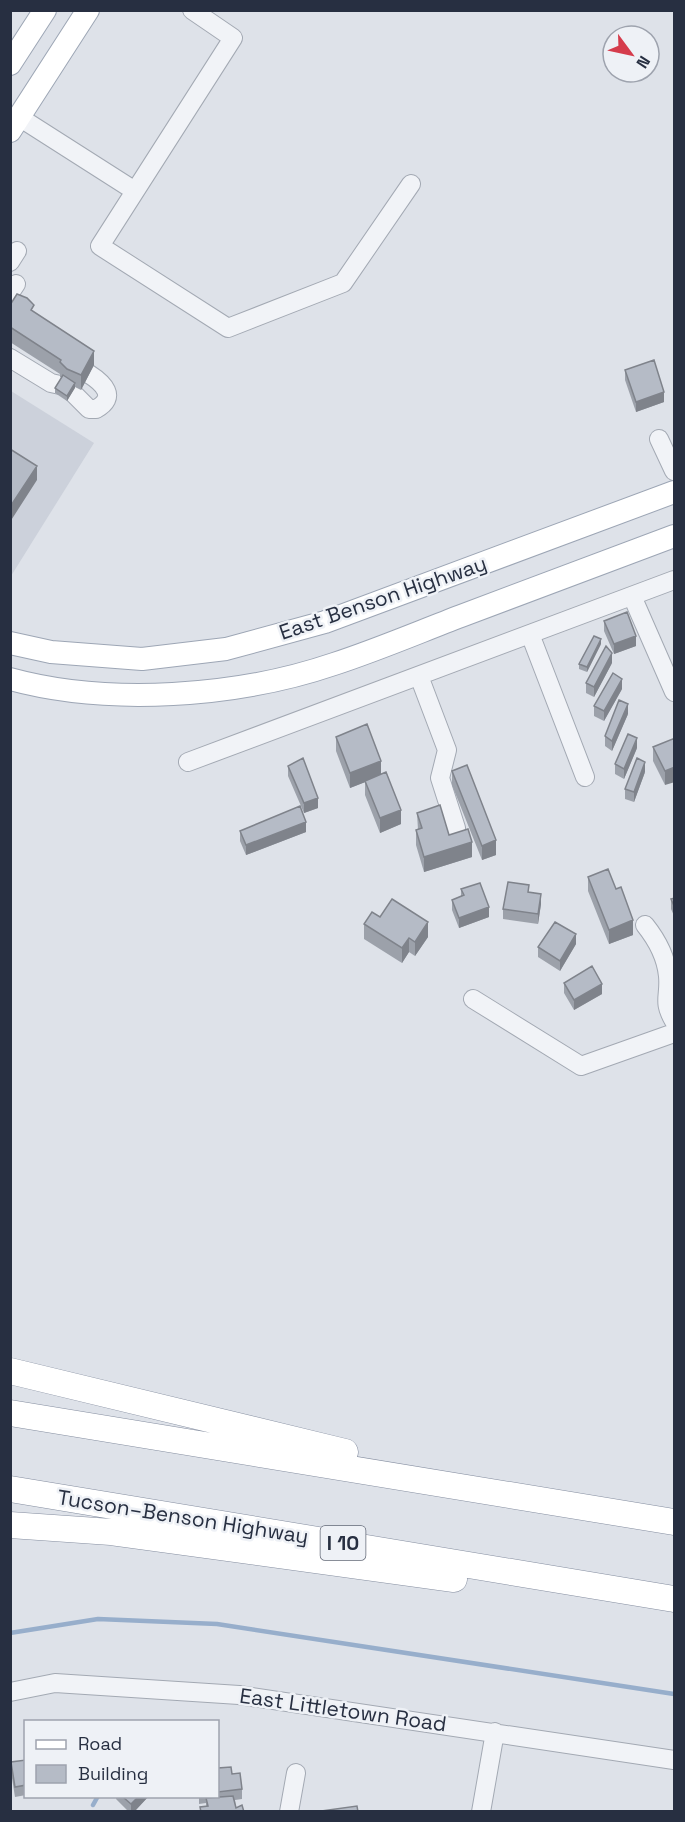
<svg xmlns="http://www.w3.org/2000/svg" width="685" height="1822" font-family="'Space Grotesk',sans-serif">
  <rect width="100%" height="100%" fill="#dee2e9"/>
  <path fill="#ccd1db" d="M 11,391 L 94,443 L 11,576 Z"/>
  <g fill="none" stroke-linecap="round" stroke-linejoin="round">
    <path stroke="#97aecb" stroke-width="4.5" d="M 10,1633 L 98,1619 L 217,1624 L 674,1694
      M 93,1805 L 98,1796"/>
    <g stroke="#a3a9b3" stroke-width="20">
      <path id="minor" d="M 192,10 L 233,38 L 100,246 L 228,328 L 343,283 L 411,184
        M 19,117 L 135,191
        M 10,262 L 17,251
        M 10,293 L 16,284
        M 10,358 L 51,383 L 60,385
        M 72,392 L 89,409 L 96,409 C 118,397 103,383 89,374
        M 659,439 L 674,471
        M 632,596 L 674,692
        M 530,634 L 585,777
        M 419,676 L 447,750 L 440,778 L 456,828
        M 188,762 L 674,580
        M 645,925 C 657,940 666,956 668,976 C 670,997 662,1001 674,1021
        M 473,999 L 581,1066 L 674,1033
        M 10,1692 L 55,1683 L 239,1695 L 674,1760
        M 289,1812 L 296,1773
        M 481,1812 L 495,1732"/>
    </g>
    <g stroke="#9da6b5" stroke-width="24">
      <path id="major" d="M 10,64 L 45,10
        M 10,131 L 88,10
        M 10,643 L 51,652 L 142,659 L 226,649 L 325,622 L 674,492
        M 10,679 C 109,706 237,697 334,664 C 377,650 419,632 461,616 C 532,590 603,563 674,536"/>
    </g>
    <g stroke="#858ea0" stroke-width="27">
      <path id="highway" d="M 10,1371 L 345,1452
        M 10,1413 L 674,1522
        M 10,1489 L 674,1599
        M 10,1525 L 111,1532 L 454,1579"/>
    </g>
    <use href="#minor" stroke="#f1f3f7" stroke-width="18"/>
    <use href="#major" stroke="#fff" stroke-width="22"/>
    <use href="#highway" stroke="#fff" stroke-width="26"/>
  </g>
  <path fill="#9ca1aa" d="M 10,305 L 34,313 L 94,365 L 81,390 L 75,387 L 67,401 L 55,393 L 55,388 L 62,378 L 60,377 L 60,374 L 10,342 Z
    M 625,370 L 664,402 L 636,412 L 625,380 Z
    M 604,621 L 636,646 L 614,654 L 604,631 Z
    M 601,644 L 587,672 L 579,669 L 579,664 Z
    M 612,663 L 594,697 L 586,693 L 586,683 Z
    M 622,689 L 604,721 L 594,716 L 594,706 Z
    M 628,714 L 612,751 L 605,746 L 605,736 Z
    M 336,737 L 381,774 L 401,824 L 380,833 L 365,795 L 365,782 L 350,788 L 336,751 Z
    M 675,738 L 665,785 L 653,761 L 653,747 Z
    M 637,748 L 624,779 L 615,774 L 615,764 Z
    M 288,766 L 318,808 L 304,813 L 288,776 Z
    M 452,771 L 496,855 L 482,860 L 452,785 Z
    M 645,772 L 634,802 L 625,799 L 625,789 Z
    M 417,813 L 472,857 L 424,872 L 416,845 L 416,830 L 418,830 Z
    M 240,831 L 306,832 L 246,855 L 240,841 Z
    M 588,877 L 633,935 L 609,944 L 588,891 Z
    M 461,889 L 489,917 L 459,928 L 452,910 L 452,900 L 461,896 Z
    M 675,898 L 675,918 L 671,909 L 671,899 Z
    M 541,904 L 538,924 L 503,919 L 503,909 Z
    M 380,917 L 428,937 L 415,956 L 409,952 L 402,963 L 364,939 L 364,924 Z
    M 576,944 L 560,971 L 538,957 L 538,947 Z
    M 564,983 L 602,994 L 574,1010 L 564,993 Z
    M 26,1760 L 26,1795 L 15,1797 L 11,1772 L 11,1762 Z
    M 218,1768 L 232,1774 L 242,1789 L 242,1799 L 235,1800 L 236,1808 L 244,1812 L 200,1812 L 200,1807 L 206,1806 L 206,1803 L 199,1804 L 199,1797 L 218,1797 Z
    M 116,1797 L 148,1797 L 134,1812 L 129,1812 L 116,1799 Z"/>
  <path fill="#7f838b" d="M 94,351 L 94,365 L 81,390 L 81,375 Z
    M 75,383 L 75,388 L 67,401 L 67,396 Z
    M 664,392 L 664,402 L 636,412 L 636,402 Z
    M 37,466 L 37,480 L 10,522 L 10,507 Z
    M 636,636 L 636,646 L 614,654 L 614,644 Z
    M 601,639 L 601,644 L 587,672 L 587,667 Z
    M 612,653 L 612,663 L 594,697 L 594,687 Z
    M 622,679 L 622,689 L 604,721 L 604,711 Z
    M 628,704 L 628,714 L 612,751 L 612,741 Z
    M 637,738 L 637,748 L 624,779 L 624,769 Z
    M 381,761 L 381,776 L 350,788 L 350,773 Z
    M 645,762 L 645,772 L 634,802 L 634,792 Z
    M 675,767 L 675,782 L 665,785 L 665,771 Z
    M 318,798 L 318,808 L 304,813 L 304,803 Z
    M 401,810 L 401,824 L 380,833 L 380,818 Z
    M 306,822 L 306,832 L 246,855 L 246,845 Z
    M 496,840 L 496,855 L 482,860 L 482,846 Z
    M 472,842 L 472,857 L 424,872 L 424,857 Z
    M 541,894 L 541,904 L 538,924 L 538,914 Z
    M 489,907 L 489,917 L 459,928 L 459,918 Z
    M 633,920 L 633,935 L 609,944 L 609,930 Z
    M 428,922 L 428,937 L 415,956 L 415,942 Z
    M 576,934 L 576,944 L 560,971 L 560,961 Z
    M 409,938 L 409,952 L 402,963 L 402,948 Z
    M 602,984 L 602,994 L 574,1010 L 574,1000 Z
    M 138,1797 L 148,1797 L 134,1812 L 131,1812 L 131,1804 Z"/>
  <path fill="#b5bbc6" stroke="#7f838b" stroke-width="1.5" d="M 17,294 L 27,298 L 34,305 L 31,310 L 94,351 L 81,375 L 67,369 L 60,362 L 61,360 L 10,327 L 10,305 Z
    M 654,360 L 664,392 L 636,402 L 625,370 Z
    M 63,375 L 75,383 L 67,396 L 55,388 Z
    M 10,449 L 37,466 L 10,507 Z
    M 627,612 L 636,636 L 614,644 L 604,621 Z
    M 594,636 L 601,639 L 587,667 L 579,664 Z
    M 606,646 L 612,653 L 594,687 L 586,683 Z
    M 613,673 L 622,679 L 604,711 L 594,706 Z
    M 619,700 L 628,704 L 612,741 L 605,736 Z
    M 367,724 L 381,761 L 350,773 L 336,737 Z
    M 628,734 L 637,738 L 624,769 L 615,764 Z
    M 675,738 L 675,767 L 665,771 L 653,747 Z
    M 303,758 L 318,798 L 304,803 L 288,766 Z
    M 637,758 L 645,762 L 634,792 L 625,789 Z
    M 467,765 L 496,840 L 482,846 L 452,771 Z
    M 386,772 L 401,810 L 380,818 L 365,781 Z
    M 440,805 L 449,835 L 468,829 L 472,842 L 424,857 L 416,830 L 422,828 L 417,813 Z
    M 300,806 L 306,822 L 246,845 L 240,831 Z
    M 608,869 L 616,889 L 621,887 L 633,920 L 609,930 L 588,877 Z
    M 508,882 L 529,885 L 528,892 L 541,894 L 538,914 L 503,909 Z
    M 480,883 L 489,907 L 459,918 L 452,900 L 464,895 L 461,889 Z
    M 675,898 L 675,908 L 671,899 Z
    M 392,899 L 428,922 L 415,942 L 409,938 L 402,948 L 364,924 L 372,912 L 380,917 Z
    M 555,922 L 576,934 L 560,961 L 538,947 Z
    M 592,966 L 602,984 L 574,1000 L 564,983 Z
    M 26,1760 L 26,1785 L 15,1787 L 11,1762 Z
    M 231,1767 L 232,1774 L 240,1773 L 242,1789 L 218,1792 L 218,1768 Z
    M 233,1796 L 236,1808 L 242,1805 L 244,1812 L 201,1812 L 200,1807 L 208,1806 L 206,1798 Z
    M 123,1797 L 138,1797 L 131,1804 Z
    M 357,1806 L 358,1812 L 314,1812 Z"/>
  <g text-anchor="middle" stroke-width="5" stroke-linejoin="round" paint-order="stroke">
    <rect fill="#eef1f6" stroke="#636977" stroke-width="1.5" x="320.5" y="1526" width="45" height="34" rx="4.5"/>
    <g font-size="20" font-weight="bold" fill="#272f41">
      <text x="343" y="1550">I 10</text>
    </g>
    <g font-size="21" fill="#272f41" stroke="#eef1f6">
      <text transform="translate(383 598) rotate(-19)" y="7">East Benson Highway</text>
      <text transform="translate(183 1517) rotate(9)" y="7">Tucson–Benson Highway</text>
      <text transform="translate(343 1710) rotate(8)" y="7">East Littletown Road</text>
    </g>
  </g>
  <rect width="685" height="1822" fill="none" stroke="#272f41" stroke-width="24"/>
  <rect x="24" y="1720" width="195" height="78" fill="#eef1f6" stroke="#9ea3ae" stroke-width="1.5"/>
  <rect x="36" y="1740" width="30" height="9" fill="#ffffff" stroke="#9ea3ae" stroke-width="1.5"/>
  <text x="78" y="1750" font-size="18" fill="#272f41">Road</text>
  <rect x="36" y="1765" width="30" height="18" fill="#b5bbc6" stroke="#9ea3ae" stroke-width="1.5"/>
  <text x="78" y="1780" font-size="18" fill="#272f41">Building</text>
  <g transform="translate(631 54) rotate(123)"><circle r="28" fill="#eef1f6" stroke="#9ea3ae" stroke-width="1.5"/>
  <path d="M0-4.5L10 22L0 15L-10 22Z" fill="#d53c4c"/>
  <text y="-9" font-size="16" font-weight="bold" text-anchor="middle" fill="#272f41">N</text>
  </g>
</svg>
